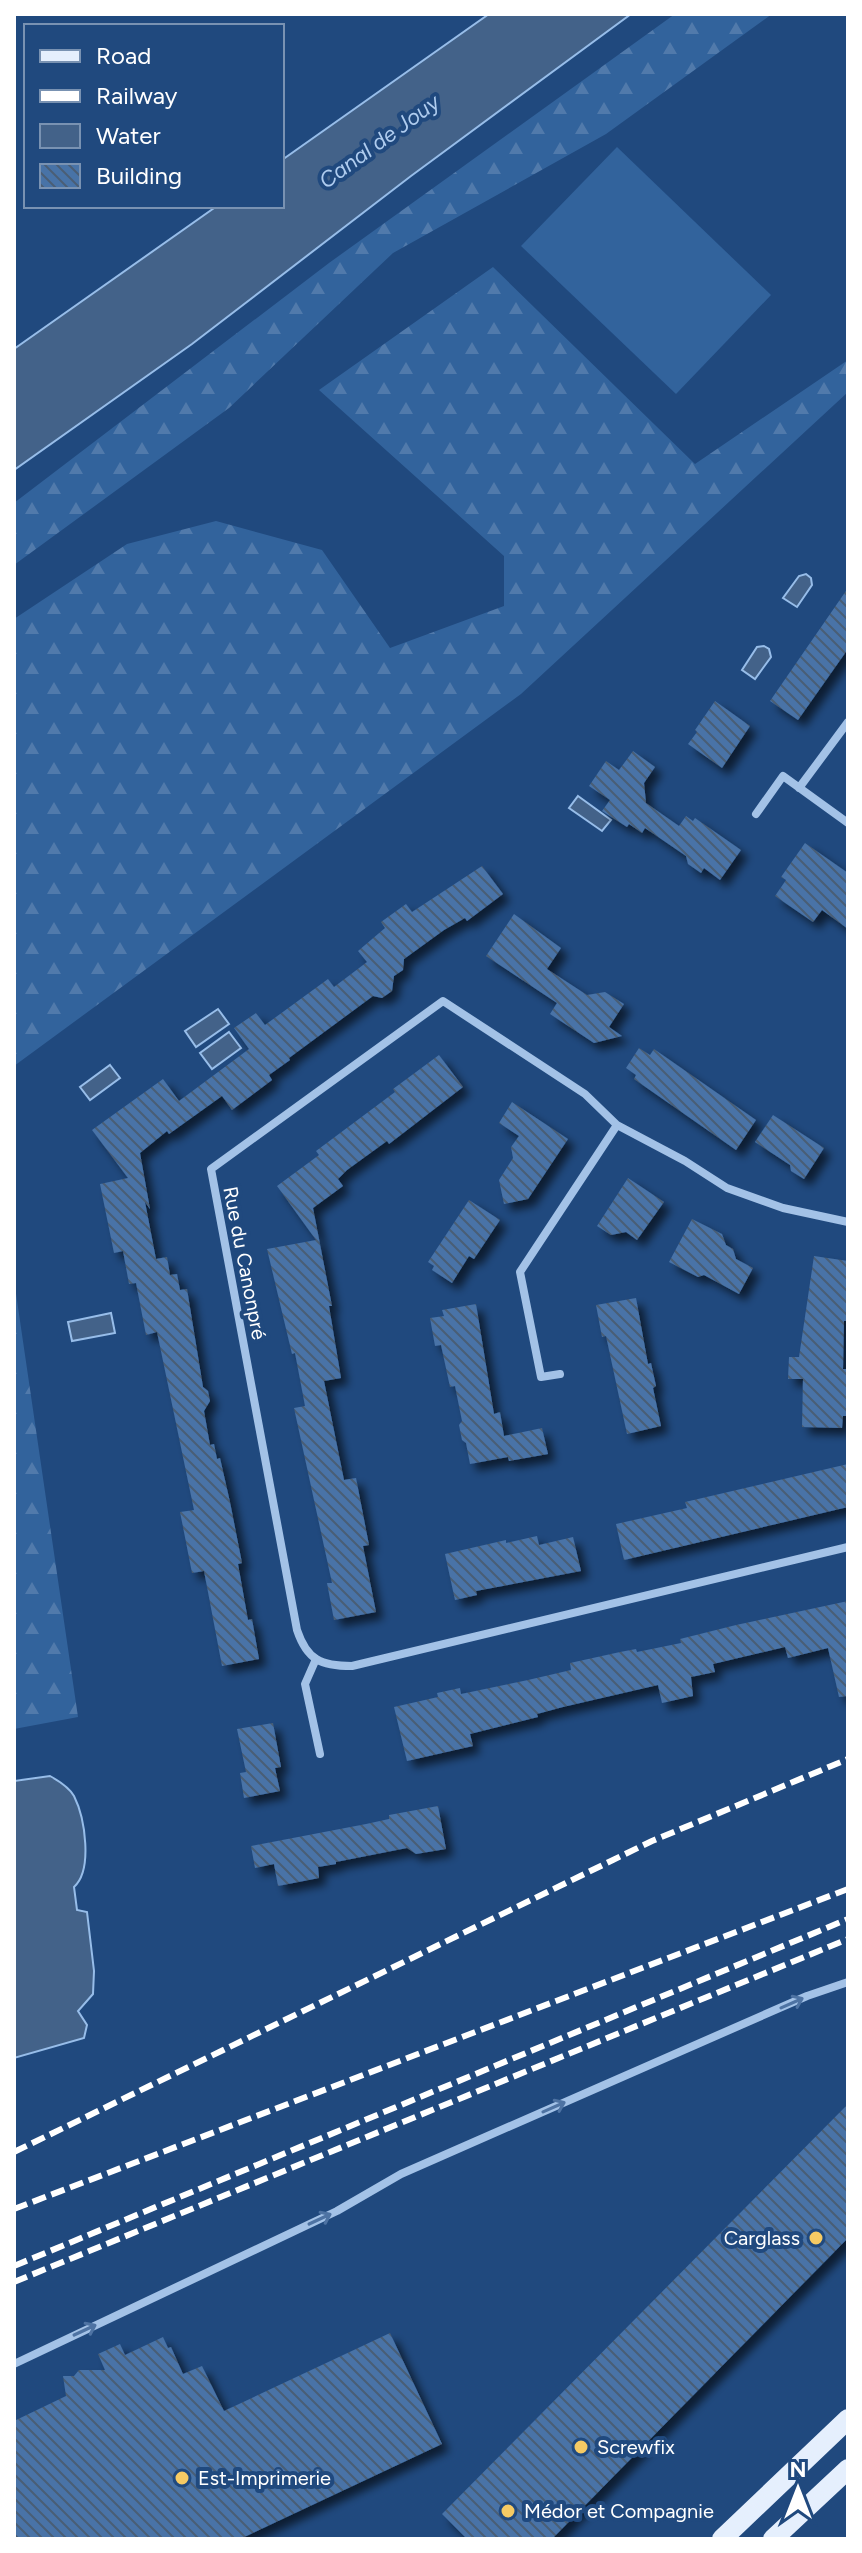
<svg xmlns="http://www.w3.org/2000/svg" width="862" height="2553" font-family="Figtree,sans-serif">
  <defs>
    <pattern id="forest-firs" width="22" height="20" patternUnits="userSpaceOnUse" patternTransform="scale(2)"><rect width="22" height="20" fill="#32639c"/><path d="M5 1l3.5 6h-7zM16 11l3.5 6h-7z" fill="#517aab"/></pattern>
    <pattern id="building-back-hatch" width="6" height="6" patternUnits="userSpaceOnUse" patternTransform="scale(2)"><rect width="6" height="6" fill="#4873a7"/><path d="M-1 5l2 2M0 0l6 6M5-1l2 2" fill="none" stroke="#4a5e75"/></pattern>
    <filter id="shadow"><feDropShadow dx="7" dy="7" stdDeviation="4" flood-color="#0009"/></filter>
  </defs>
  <rect width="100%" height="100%" fill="#20497e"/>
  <path fill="url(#forest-firs)" d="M 675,14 L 772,14 L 606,134 L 393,253 L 229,408 L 14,565 L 14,503 L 329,263 Z
    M 493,267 L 695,464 L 848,360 L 848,392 L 521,694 L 14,1066 L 14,619 L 127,544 L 216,521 L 322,550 L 390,648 L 504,606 L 504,556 L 319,390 Z
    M 14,1280 L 78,1717 L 14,1729 Z"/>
  <path fill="#32639c" d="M 617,147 L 771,295 L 676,394 L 521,246 Z"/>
  <path fill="#436289" stroke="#97bde9" stroke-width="2" d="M 489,14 L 631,14 L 411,176 L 192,344 L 14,470 L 14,349 L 217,206 L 282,206 L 282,160 Z
    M 806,574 L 811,578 L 812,585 L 797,607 L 783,598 L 799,576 Z
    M 764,646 L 769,649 L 771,657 L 755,679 L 742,670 L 757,647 Z
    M 578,796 L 611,820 L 602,831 L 569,808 Z
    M 218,1009 L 229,1024 L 196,1047 L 185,1031 Z
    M 229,1032 L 241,1048 L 212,1069 L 200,1053 Z
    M 110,1065 L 120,1078 L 90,1100 L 80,1087 Z
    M 111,1313 L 115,1333 L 72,1341 L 68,1322 Z
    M 50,1776 C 59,1781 69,1787 74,1796 C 85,1818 93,1870 74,1887 L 77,1910 L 87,1912 L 94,1971 L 93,1994 L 78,2011 L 87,2025 L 84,2038 L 14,2058 L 14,1781 Z"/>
  <path fill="url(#building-back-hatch)" filter="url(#shadow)" d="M 848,588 L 848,649 L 798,720 L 770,701 Z
    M 715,701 L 750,726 L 722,768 L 688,744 L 697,732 L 695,730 Z
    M 633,751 L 655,767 L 644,783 L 646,803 L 679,826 L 686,816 L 693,821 L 695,818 L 741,850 L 720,880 L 704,868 L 701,873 L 688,864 L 686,856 L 645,828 L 642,833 L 629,824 L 627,827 L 602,811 L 610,800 L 589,786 L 606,761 L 619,770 Z
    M 805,843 L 848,873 L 848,929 L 822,910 L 813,922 L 775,896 L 786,880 L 781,877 Z
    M 482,866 L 503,894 L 467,921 L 465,918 L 444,930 L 404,959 L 403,970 L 394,976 L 392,991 L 382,998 L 373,996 L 289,1058 L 290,1060 L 269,1075 L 272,1080 L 232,1110 L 222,1096 L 169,1134 L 167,1131 L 140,1153 L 150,1209 L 145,1202 L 156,1259 L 167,1257 L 170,1275 L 177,1274 L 180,1290 L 187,1289 L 203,1387 L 208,1391 L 210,1401 L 204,1411 L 210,1445 L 214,1444 L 217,1459 L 220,1458 L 230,1502 L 242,1563 L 238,1564 L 248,1620 L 252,1619 L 259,1659 L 222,1666 L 204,1571 L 192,1573 L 183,1527 L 180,1512 L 194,1510 L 157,1332 L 146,1335 L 136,1283 L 129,1284 L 123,1251 L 114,1253 L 100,1184 L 128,1178 L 92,1130 L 163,1079 L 179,1101 L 249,1049 L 234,1028 L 256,1013 L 265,1025 L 328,979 L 334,987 L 367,962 L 358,951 L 385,928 L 381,922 L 406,904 L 412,912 Z
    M 514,914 L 561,948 L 547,969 L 587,995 L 605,992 L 624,1004 L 609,1027 L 622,1036 L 594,1043 L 550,1014 L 557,1003 L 486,956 Z
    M 639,1048 L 650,1055 L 654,1049 L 756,1120 L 736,1150 L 634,1079 L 636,1075 L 626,1068 Z
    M 439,1055 L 463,1087 L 389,1144 L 387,1141 L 347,1170 L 338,1179 L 343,1186 L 313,1208 L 332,1306 L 329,1306 L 341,1378 L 324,1381 L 344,1480 L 356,1478 L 369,1545 L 363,1546 L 376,1612 L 334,1620 L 327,1583 L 332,1583 L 294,1408 L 305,1406 L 295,1353 L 292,1354 L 267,1249 L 316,1240 L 277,1186 L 319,1155 L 316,1151 L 395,1092 L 393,1089 Z
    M 512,1102 L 568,1139 L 528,1199 L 504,1204 L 499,1180 L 513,1158 L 511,1147 L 519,1136 L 499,1123 Z
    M 773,1115 L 824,1148 L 804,1179 L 791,1171 L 790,1165 L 755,1142 Z
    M 628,1178 L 664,1202 L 637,1240 L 626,1232 L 611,1235 L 597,1226 Z
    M 469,1200 L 500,1220 L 474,1259 L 469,1256 L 452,1283 L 432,1270 L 434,1266 L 428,1262 Z
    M 692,1219 L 722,1234 L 726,1245 L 733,1249 L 736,1259 L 753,1268 L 739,1294 L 704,1275 L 698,1277 L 669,1262 Z
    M 814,1256 L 848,1261 L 848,1321 L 844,1321 L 843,1369 L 847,1369 L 846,1416 L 843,1416 L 842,1428 L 802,1427 L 803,1379 L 788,1379 L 789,1357 L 799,1357 Z
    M 636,1298 L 648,1364 L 651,1363 L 656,1386 L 653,1388 L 661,1426 L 627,1434 L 606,1336 L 602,1337 L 596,1305 Z
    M 476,1304 L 494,1414 L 500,1412 L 504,1436 L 542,1428 L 548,1454 L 509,1461 L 508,1457 L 470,1464 L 466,1443 L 462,1440 L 459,1425 L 462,1421 L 455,1386 L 450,1387 L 441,1345 L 435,1346 L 430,1318 L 444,1316 L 442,1310 Z
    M 848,1464 L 848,1507 L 624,1560 L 616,1524 L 687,1508 L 685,1502 Z
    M 537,1536 L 539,1545 L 573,1537 L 581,1571 L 476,1591 L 477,1595 L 455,1600 L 445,1554 L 506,1540 L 506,1543 Z
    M 848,1601 L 848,1696 L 839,1697 L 828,1648 L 788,1658 L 785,1647 L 713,1664 L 715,1672 L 691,1677 L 693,1696 L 662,1703 L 658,1685 L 563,1707 L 537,1714 L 538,1717 L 470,1734 L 473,1746 L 407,1761 L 394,1707 L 438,1697 L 437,1693 L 460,1688 L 461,1694 L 528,1680 L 571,1670 L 570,1663 L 620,1652 L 636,1649 L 637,1652 L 681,1643 L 680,1639 L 736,1625 Z
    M 273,1723 L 281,1767 L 275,1768 L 280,1791 L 244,1798 L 240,1773 L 246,1772 L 237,1729 Z
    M 438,1806 L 446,1849 L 416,1854 L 407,1848 L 336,1862 L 336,1864 L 318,1867 L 319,1878 L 278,1886 L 274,1864 L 255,1868 L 251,1846 L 366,1824 L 389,1819 L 389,1815 Z
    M 848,2104 L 848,2238 L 552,2539 L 467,2539 L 442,2514 Z
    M 390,2333 L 442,2444 L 240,2539 L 14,2539 L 14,2421 L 66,2396 L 63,2376 L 74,2376 L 79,2370 L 105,2370 L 98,2354 L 120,2344 L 125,2355 L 163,2337 L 168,2348 L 171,2347 L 183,2374 L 202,2366 L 224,2411 Z"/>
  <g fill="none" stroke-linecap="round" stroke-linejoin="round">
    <path stroke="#a3c2e7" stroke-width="8" d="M 799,788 L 848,722
      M 756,814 L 783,776 L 848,823
      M 848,1222 L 783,1208 L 727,1188 L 685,1161 L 617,1125 L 585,1094 L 443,1001 L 211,1169 L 297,1630 C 307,1660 321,1666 352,1666 L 848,1547
      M 560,1374 L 541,1377 L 520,1272 L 617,1125
      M 316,1659 L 305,1684 L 320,1754
      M 14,2364 L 337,2211 L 401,2174 L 807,1996 L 848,1982"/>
    <path stroke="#e5effd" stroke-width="20" d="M 722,2539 L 848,2419
      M 773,2539 L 848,2469"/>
    <path stroke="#fff" stroke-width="6" stroke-dasharray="14 6" stroke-linecap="butt" d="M 14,2152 L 652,1841 L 848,1759
      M 14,2209 L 848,1889
      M 14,2266 L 848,1919
      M 14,2282 L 848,1939"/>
  </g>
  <defs><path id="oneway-shaft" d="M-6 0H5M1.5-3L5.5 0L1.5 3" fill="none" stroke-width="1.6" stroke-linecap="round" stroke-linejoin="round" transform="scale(2)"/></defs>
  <g stroke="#4e73a3">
    <use href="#oneway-shaft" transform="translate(792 2003) rotate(-24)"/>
    <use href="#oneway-shaft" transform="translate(554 2107) rotate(-24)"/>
    <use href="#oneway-shaft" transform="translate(320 2219) rotate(-25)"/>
    <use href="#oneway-shaft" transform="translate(85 2330) rotate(-25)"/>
  </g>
  <g fill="#f5ca64" stroke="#20497e" stroke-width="3">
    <circle cx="816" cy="2238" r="8"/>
    <circle cx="581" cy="2447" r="8"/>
    <circle cx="182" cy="2478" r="8"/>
    <circle cx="508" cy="2511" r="8"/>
  </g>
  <g text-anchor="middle" stroke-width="8" stroke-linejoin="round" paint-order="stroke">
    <g font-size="20" fill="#fff" stroke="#20497e">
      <text transform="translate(245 1263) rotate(79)" y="7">Rue du Canonpré</text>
    </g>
    <g font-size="20" fill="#fff" stroke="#20497e" text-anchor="start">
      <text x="800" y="2245" text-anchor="end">Carglass</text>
      <text x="597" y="2454">Screwfix</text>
      <text x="198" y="2485">Est-Imprimerie</text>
      <text x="524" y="2518">Médor et Compagnie</text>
    </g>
    <g font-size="22" font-style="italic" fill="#afccef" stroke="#20497e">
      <text transform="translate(379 141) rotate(-36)" y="8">Canal de Jouy</text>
    </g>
  </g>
  <rect width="862" height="2553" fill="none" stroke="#ffffff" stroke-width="32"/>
  <rect x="24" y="24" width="260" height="184" fill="#20497e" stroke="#7992b2" stroke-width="2"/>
  <rect x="40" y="50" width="40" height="12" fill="#e5effd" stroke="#7992b2" stroke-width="2"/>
  <text x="96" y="64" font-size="24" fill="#ffffff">Road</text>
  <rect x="40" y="90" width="40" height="12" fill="#ffffff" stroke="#7992b2" stroke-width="2"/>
  <text x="96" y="104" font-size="24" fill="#ffffff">Railway</text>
  <rect x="40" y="124" width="40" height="24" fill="#436289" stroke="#7992b2" stroke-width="2"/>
  <text x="96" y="144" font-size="24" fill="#ffffff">Water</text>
  <rect x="40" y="164" width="40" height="24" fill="url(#building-back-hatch)" stroke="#7992b2" stroke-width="2"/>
  <text x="96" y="184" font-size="24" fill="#ffffff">Building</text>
  <g transform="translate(798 2489)" stroke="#20497e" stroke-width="6" paint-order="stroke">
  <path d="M0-6L14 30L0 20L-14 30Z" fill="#ffffff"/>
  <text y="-12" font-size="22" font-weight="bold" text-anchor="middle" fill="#ffffff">N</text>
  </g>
</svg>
